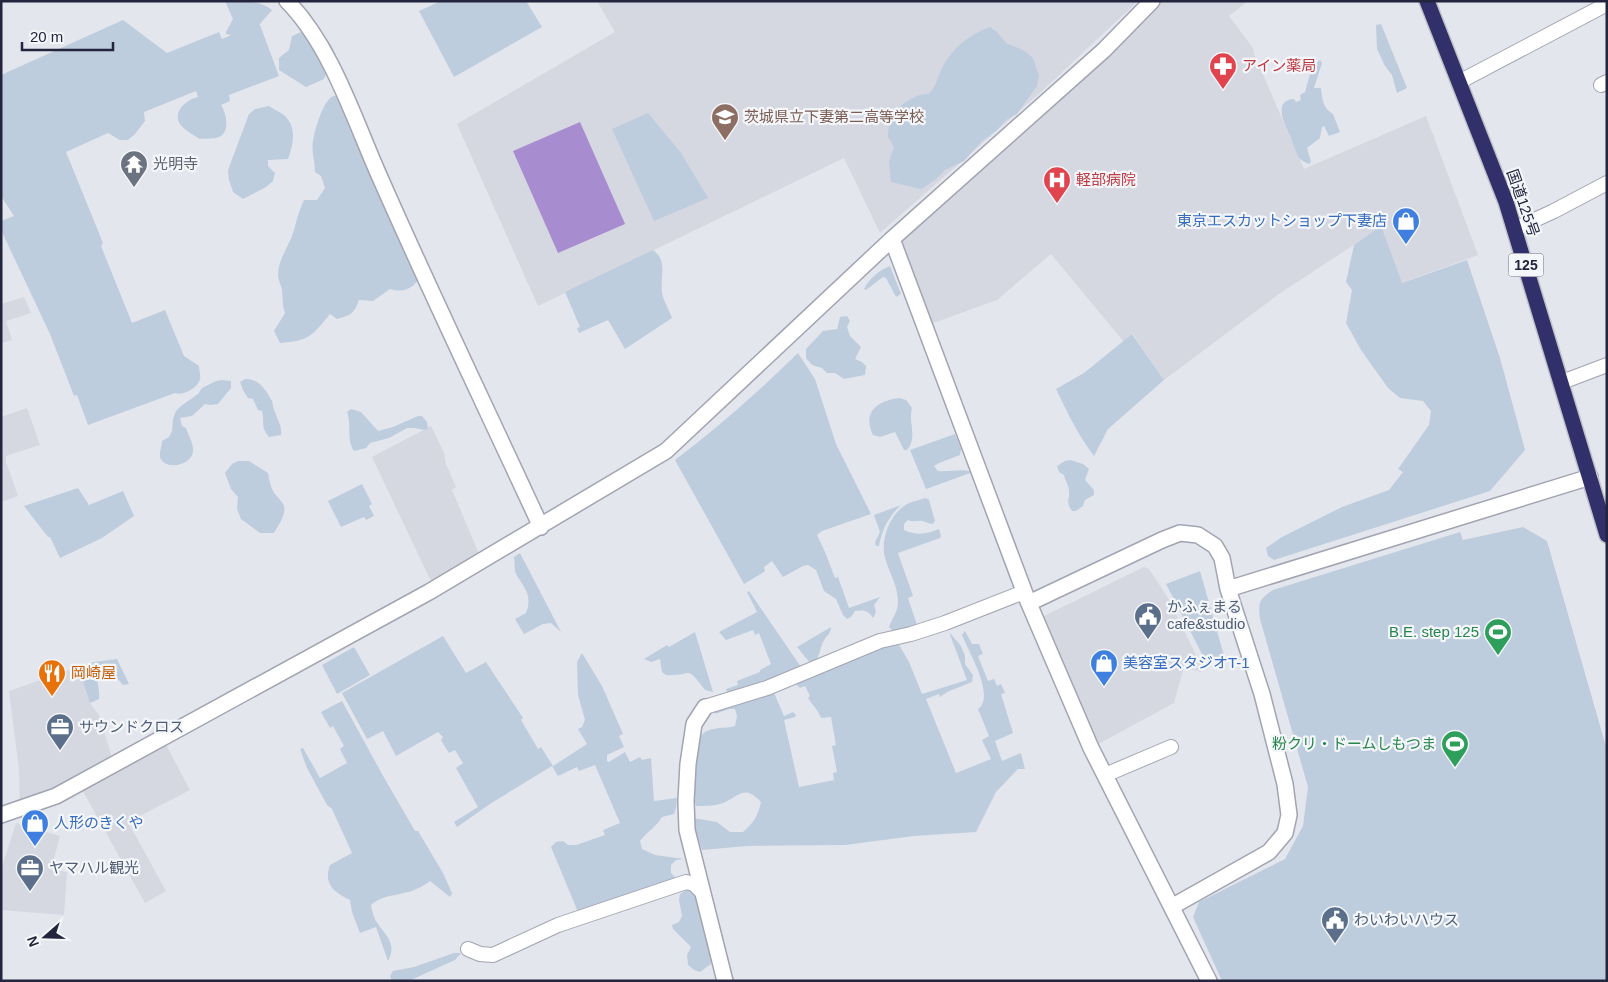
<svg xmlns="http://www.w3.org/2000/svg" width="1608" height="982" font-family="Arial,'Noto Sans JP',sans-serif">
  <rect width="100%" height="100%" fill="#e4e6ed"/>
  <path fill="#d5d7e1" d="M 597,1 L 1138,1 L 1042,91 L 880,233 L 844,158 L 538,306 L 457,124 L 615,32 Z
    M 1152,1 L 1248,1 L 1229,16 L 1253,48 L 1254,54 L 1304,169 L 1426,116 L 1478,255 L 1401,283 L 1381,227 L 1279,294 L 1164,380 L 1133,334 L 1124,342 L 1051,254 L 997,300 L 925,326 L 892,239 Z
    M 24,297 L 31,313 L 6,321 L 12,340 L 1,343 L 1,304 Z
    M 27,408 L 40,445 L 6,456 L 6,462 L 18,496 L 1,502 L 1,417 Z
    M 431,426 L 444,453 L 446,464 L 456,487 L 452,490 L 482,561 L 436,588 L 428,575 L 372,457 Z
    M 1144,567 L 1149,569 L 1168,598 L 1202,667 L 1201,672 L 1184,667 L 1174,703 L 1091,748 L 1036,620 Z
    M 78,667 L 90,703 L 99,715 L 114,764 L 162,737 L 190,790 L 128,822 L 166,891 L 145,903 L 79,784 L 20,808 L 19,769 L 9,691 Z
    M 16,823 L 60,836 L 51,870 L 67,872 L 64,915 L 1,910 L 1,870 Z"/>
  <path fill="#bdcddd" d="M 225,1 C 241,1 261,0 272,10 L 259,25 L 260,25 L 279,76 L 229,95 L 230,101 L 221,105 C 226,112 230,130 221,136 C 215,140 207,138 200,139 C 195,136 184,130 180,124 C 172,112 187,99 198,97 L 196,91 L 144,112 L 145,121 L 135,134 L 128,140 L 120,140 L 108,133 L 66,152 L 103,243 L 101,246 L 132,323 L 165,310 L 184,356 L 199,366 C 199,370 201,376 200,379 C 198,388 183,396 175,393 L 88,425 L 77,395 L 74,396 L 50,334 L 1,230 L 1,221 L 14,216 L 1,196 L 1,75 L 123,20 L 167,53 L 219,32 L 222,39 L 231,35 L 226,34 L 226,32 L 233,19 Z
    M 441,1 L 526,1 L 542,27 L 454,77 L 419,11 Z
    M 1381,24 L 1407,88 L 1397,93 L 1392,75 L 1385,66 L 1377,49 L 1376,25 Z
    M 990,27 L 998,33 L 1006,43 L 1023,50 L 1033,58 L 1039,76 L 1037,86 L 1017,114 L 1006,120 L 996,131 L 982,141 L 964,161 L 945,170 L 935,180 L 921,189 L 891,182 L 889,161 L 894,147 L 888,137 C 888,131 889,123 892,117 C 897,106 916,93 928,94 C 936,88 937,79 941,70 C 951,49 968,35 990,27 Z
    M 308,29 C 324,32 336,46 336,63 L 328,69 L 324,79 L 306,87 L 279,70 L 279,58 L 289,50 L 292,36 Z
    M 1320,60 L 1322,63 L 1314,88 L 1321,88 C 1322,98 1323,109 1333,114 L 1340,132 L 1329,136 L 1324,126 L 1322,127 L 1320,138 L 1307,148 L 1311,162 L 1309,164 C 1305,162 1302,161 1299,158 C 1295,151 1293,143 1290,136 C 1285,125 1272,100 1294,99 L 1296,102 L 1301,100 L 1300,95 L 1305,92 L 1312,67 Z
    M 333,96 L 345,96 L 371,136 L 376,157 L 423,273 C 415,286 407,294 390,289 L 373,301 L 359,300 C 354,314 351,315 337,319 L 330,314 C 312,336 309,341 280,343 L 274,331 L 285,313 C 282,305 283,298 282,290 C 281,285 278,280 278,275 C 278,259 290,245 294,230 C 297,219 299,211 304,200 L 317,200 L 325,188 L 321,176 L 315,172 C 315,162 311,150 313,141 C 315,129 323,101 333,96 Z
    M 269,106 C 274,110 282,112 286,117 C 297,129 293,145 288,159 L 268,160 L 268,166 L 275,173 L 273,181 L 266,187 L 243,199 L 233,192 L 229,180 L 228,170 L 249,114 L 255,109 Z
    M 648,113 L 681,153 L 708,198 L 654,221 L 612,129 Z
    M 1381,226 L 1402,283 L 1467,260 L 1500,358 L 1525,450 L 1490,491 L 1274,560 L 1268,556 L 1266,548 L 1282,537 L 1342,507 L 1389,490 L 1403,472 L 1398,469 L 1429,425 L 1431,411 L 1423,401 L 1400,398 L 1388,388 L 1361,350 L 1346,323 L 1352,290 L 1346,282 L 1354,245 Z
    M 653,250 C 668,261 660,276 662,292 C 663,301 669,309 672,318 L 625,349 L 608,320 L 579,333 L 577,328 L 580,327 L 565,292 Z
    M 890,266 L 901,294 L 896,297 L 886,278 L 883,277 L 866,290 L 864,289 C 870,278 879,270 890,266 Z
    M 847,316 L 850,321 L 847,327 L 850,336 L 861,347 L 855,359 L 862,362 L 866,366 L 865,375 L 844,379 L 835,373 L 827,373 L 822,368 L 812,365 L 806,358 L 806,349 L 823,331 L 837,329 L 840,317 Z
    M 1132,334 L 1164,380 L 1108,429 L 1094,456 C 1078,435 1067,412 1056,389 L 1084,373 Z
    M 798,353 L 815,379 L 836,444 L 871,514 L 822,531 L 817,535 L 825,552 L 835,578 L 838,577 L 849,608 L 880,597 L 874,605 L 876,612 L 873,618 C 868,610 864,610 855,611 L 851,617 L 847,619 L 843,615 L 836,599 L 824,591 L 816,570 L 808,565 L 803,566 L 783,577 L 772,561 L 764,567 L 765,570 L 764,572 L 744,584 L 675,460 C 720,426 758,392 798,353 Z
    M 245,379 C 258,378 266,390 272,401 C 273,404 273,409 275,412 C 278,421 282,426 281,435 L 269,437 C 260,426 265,423 262,411 L 258,410 L 253,399 L 248,398 L 243,390 L 240,382 Z
    M 222,380 L 231,381 L 231,388 L 218,404 L 210,405 L 205,404 L 192,416 L 180,418 L 182,426 L 186,428 C 188,435 194,444 193,451 C 192,467 163,470 160,457 C 159,453 162,446 162,441 L 169,437 L 172,431 L 173,419 L 176,411 L 181,406 L 198,394 L 202,388 L 216,381 Z
    M 899,398 L 906,400 L 912,408 C 908,423 918,437 907,450 L 904,450 L 895,432 L 880,437 L 873,435 C 862,412 877,401 899,398 Z
    M 351,409 L 361,412 L 378,431 L 393,427 L 418,416 L 422,416 L 427,422 L 428,428 L 425,430 L 414,428 L 407,428 L 389,438 L 370,443 L 366,448 L 354,451 C 346,439 352,425 347,412 Z
    M 955,434 L 961,449 L 960,455 L 939,463 L 934,466 L 938,471 C 950,472 962,468 973,472 L 926,489 L 910,450 Z
    M 1070,460 L 1083,464 L 1089,469 L 1085,480 L 1094,490 L 1094,495 L 1085,500 L 1083,506 L 1076,511 L 1072,511 C 1065,501 1070,501 1069,491 C 1069,485 1065,481 1064,475 L 1059,472 L 1057,466 L 1065,461 Z
    M 238,461 L 249,461 L 268,473 C 269,478 270,484 272,489 C 274,494 278,497 281,501 C 290,510 279,524 274,533 L 260,533 L 241,519 L 237,509 L 238,497 L 231,489 L 225,473 L 232,464 Z
    M 362,484 L 372,504 L 369,506 L 374,516 L 366,520 L 364,517 L 341,527 L 328,501 Z
    M 78,488 L 89,505 L 123,491 L 134,516 L 102,538 L 60,558 L 50,537 L 48,537 L 24,506 Z
    M 926,498 L 929,500 L 935,521 L 933,524 C 929,524 927,522 923,521 C 917,520 914,523 908,520 L 904,524 L 904,530 C 917,536 926,534 939,529 L 941,536 L 940,538 L 898,553 L 913,596 L 908,598 L 917,625 L 894,632 L 889,627 C 892,618 898,612 898,602 C 898,587 890,574 886,561 C 879,542 889,514 907,504 C 913,501 920,500 926,498 Z
    M 901,505 C 889,516 882,529 879,546 L 876,546 L 875,542 L 880,532 L 874,515 Z
    M 1523,527 L 1547,541 L 1607,750 L 1607,981 L 1222,981 L 1193,917 L 1199,902 L 1285,859 L 1303,826 L 1308,787 L 1260,619 C 1258,602 1259,599 1273,590 L 1460,532 L 1463,540 Z
    M 520,553 L 561,632 L 551,623 L 543,624 L 524,634 L 515,619 L 526,613 C 533,595 524,588 516,574 C 514,569 515,562 514,557 Z
    M 1200,571 L 1225,659 L 1205,660 L 1166,584 Z
    M 749,591 L 801,667 L 728,694 L 726,689 L 738,685 L 737,681 L 760,672 L 760,670 L 771,664 L 759,633 L 755,635 L 753,630 L 726,640 L 719,632 L 757,612 L 747,592 Z
    M 831,627 C 831,634 826,636 823,642 C 819,651 820,658 812,665 L 797,647 Z
    M 965,631 L 972,644 L 979,644 L 983,654 L 978,656 L 988,681 L 994,679 L 997,686 L 1001,684 L 1005,693 L 1001,694 L 1013,733 L 995,741 L 1002,761 L 1021,753 L 1025,769 L 1018,769 L 996,792 L 976,832 L 914,836 L 845,845 L 747,846 L 702,850 L 694,828 L 693,818 L 717,822 L 730,832 L 743,832 C 754,823 758,815 761,802 C 744,784 740,796 723,803 C 715,806 705,806 696,806 C 690,786 695,766 699,747 C 700,744 699,738 701,736 C 708,726 725,729 735,726 L 737,716 L 735,709 L 729,709 L 715,714 L 714,711 L 772,693 L 775,695 L 784,716 L 793,712 L 796,715 L 795,717 L 784,720 L 799,787 L 834,780 L 833,773 L 837,772 L 832,746 L 836,745 L 831,717 L 821,718 C 819,711 812,705 808,698 L 810,696 L 805,686 L 800,688 L 795,683 L 853,655 L 898,643 L 909,662 L 922,694 L 967,680 L 949,632 L 961,646 L 965,656 L 965,664 L 973,675 L 972,682 L 947,692 L 940,697 L 939,694 L 926,699 L 956,773 L 991,759 L 982,740 L 989,736 L 978,709 C 996,696 968,651 962,635 Z
    M 695,632 L 713,692 L 705,690 C 684,663 694,677 666,675 L 662,672 L 660,659 L 651,662 L 644,659 L 667,645 L 669,647 Z
    M 443,636 L 466,673 L 486,662 L 523,718 L 521,720 L 538,749 L 541,747 L 553,766 L 587,744 L 578,729 L 582,727 L 585,720 L 578,695 L 577,662 L 582,653 L 602,686 L 623,734 L 619,736 L 624,747 L 607,755 L 607,761 L 609,762 L 625,752 L 630,762 L 640,757 L 642,760 L 651,758 L 654,801 L 677,798 L 676,808 L 674,814 L 662,817 C 656,827 647,832 640,841 L 642,849 L 655,855 L 684,859 L 676,860 L 671,865 L 671,873 L 676,878 L 578,912 L 551,847 L 556,842 L 563,841 L 568,845 L 576,845 L 605,835 L 603,830 L 620,823 L 595,765 L 579,771 L 577,767 L 558,776 L 552,766 L 493,802 L 457,827 L 454,822 L 478,807 L 456,768 L 463,763 L 455,750 L 449,753 L 441,740 L 443,737 L 438,732 L 396,756 L 383,731 L 367,739 L 342,693 Z
    M 354,647 L 370,675 L 337,694 L 322,665 Z
    M 117,659 L 129,684 L 123,685 L 109,669 L 101,668 L 97,670 C 96,680 100,689 99,699 L 90,703 L 78,667 L 94,662 Z
    M 342,701 L 382,774 L 415,831 L 418,831 L 443,873 L 452,893 L 450,897 L 430,881 C 422,887 414,891 404,893 C 392,896 381,896 371,905 C 372,911 374,919 378,924 C 387,937 397,944 388,961 L 376,927 L 360,933 L 352,912 L 350,900 C 334,892 323,884 330,865 L 352,853 L 332,809 L 327,805 L 307,768 L 300,749 L 303,748 L 320,778 L 347,763 L 340,749 L 344,746 L 333,726 L 330,728 L 321,712 Z
    M 691,887 L 698,890 L 710,949 L 711,964 L 700,972 L 694,970 L 688,965 L 687,955 L 691,947 L 673,929 L 672,925 L 679,922 L 682,916 L 679,900 L 680,894 Z
    M 454,953 L 461,953 L 455,960 L 411,980 L 392,981 L 390,976 L 393,971 L 414,967 Z"/>
  <path fill="#a78dd0" d="M 580,122 L 625,224 L 558,253 L 513,151 Z"/>
  <g fill="none" stroke-linecap="round" stroke-linejoin="round">
    <g stroke="#a2a4b2" stroke-width="16">
      <path id="lane" d="M 1459,82 L 1607,4
        M 1601,85 L 1607,82
        M 1515,229 L 1554,211 L 1607,183
        M 1562,382 L 1607,365
        M 705,707 L 767,688 L 880,641 L 911,634 L 945,623 L 1024,592
        M 1105,775 L 1171,747
        M 468,949 L 480,954 L 493,955 L 558,925 L 686,882 L 694,884 L 701,891"/>
    </g>
    <g stroke="#a2a4b2" stroke-width="18">
      <path id="street" d="M 287,1 C 332,46 356,125 382,182 C 433,298 488,412 541,527
        M 892,239 L 1027,599 L 1091,748 L 1209,981
        M 1029,603 L 1162,540 L 1180,533 L 1198,535 L 1215,546 L 1222,558 L 1228,589
        M 705,707 L 694,724 L 688,764 L 686,801 L 687,830 L 725,981
        M 1,815 L 56,796 L 429,592 L 666,451 L 892,239 L 1104,50 L 1152,1
        M 1173,906 L 1269,852 L 1285,833 L 1289,815 L 1285,784 L 1262,694 L 1228,589 L 1590,477"/>
    </g>
    <g stroke="#c1c2c9" stroke-width="18">
      <path id="highway" d="M 1427,1 L 1506,202 L 1607,535"/>
    </g>
    <use href="#lane" stroke="#fff" stroke-width="14"/>
    <use href="#street" stroke="#fff" stroke-width="15"/>
    <use href="#highway" stroke="#31306a" stroke-width="15"/>
  </g>
  <defs>
    <g id="pharmacy-pin" transform="scale(1.4375)"><path d="M0 17L-7.5 6A9.5 9.5 0 1 1 7.5 6Z" fill="#e0444e" stroke="#f4f6f9"/><path d="M-2-6h4v4h4v4h-4v4h-4v-4h-4v-4h4Z" fill="#fff"/></g>
    <g id="school-pin" transform="scale(1.4375)"><path d="M0 17L-7.5 6A9.5 9.5 0 1 1 7.5 6Z" fill="#8d6e63" stroke="#f4f6f9"/><path d="M0-5L7-2L0 1L-7-2ZM-4 1L0 2.5L4 1V4Q0 6-4 4Z" fill="#fff"/></g>
    <g id="temple-pin" transform="scale(1.4375)"><path d="M0 17L-7.5 6A9.5 9.5 0 1 1 7.5 6Z" fill="#6b7280" stroke="#f4f6f9"/><path d="M0-6L5-2H3V0L6.5 2.5H4V6H1.5V3h-3V6H-4V2.5H-6.5L-3 0V-2H-5Z" fill="#fff"/></g>
    <g id="hospital-pin" transform="scale(1.4375)"><path d="M0 17L-7.5 6A9.5 9.5 0 1 1 7.5 6Z" fill="#e0444e" stroke="#f4f6f9"/><path d="M-5-5h3v3.5h4V-5h3V5h-3V1.5h-4V5h-3Z" fill="#fff"/></g>
    <g id="shop-pin" transform="scale(1.4375)"><path d="M0 17L-7.5 6A9.5 9.5 0 1 1 7.5 6Z" fill="#3f7fe0" stroke="#f4f6f9"/><path d="M-5-2.5h2.3a2.7 3.5 0 0 1 5.4 0H5L5.5 6h-11ZM-1.5-2.5h3a1.5 2.3 0 0 0-3 0Z" fill="#fff"/></g>
    <g id="civic-pin" transform="scale(1.4375)"><path d="M0 17L-7.5 6A9.5 9.5 0 1 1 7.5 6Z" fill="#5c6f8a" stroke="#f4f6f9"/><path d="M-.6-6.5H3V-4.5H.6V-3L4-1V1h2V6H-6V1h2V-1L-.6-3ZM-1.2 2.5V6h2.4V2.5Z" fill="#fff"/></g>
    <g id="stadium-pin" transform="scale(1.4375)"><path d="M0 17L-7.5 6A9.5 9.5 0 1 1 7.5 6Z" fill="#2e9e5b" stroke="#f4f6f9"/><path d="M0-5a6.5 5 0 1 0 0 10a6.5 5 0 1 0 0-10ZM-3.5-1.8h7v3.6h-7Z" fill="#fff"/></g>
    <g id="restaurant-pin" transform="scale(1.4375)"><path d="M0 17L-7.5 6A9.5 9.5 0 1 1 7.5 6Z" fill="#e8710a" stroke="#f4f6f9"/><path d="M-5-6h1v4h1v-4h1v4h1v-4h1v5L-1.5 .5V6h-2V.5L-5-1ZM5-6V6H3V1.5H1.5Q1.5-4 5-6Z" fill="#fff"/></g>
    <g id="office-pin" transform="scale(1.4375)"><path d="M0 17L-7.5 6A9.5 9.5 0 1 1 7.5 6Z" fill="#5c6f8a" stroke="#f4f6f9"/><path d="M-6-3h4V-5.5h4V-3h4V5H-6ZM-1-4.5V-3h2v-1.5ZM-6 0V1H6V0Z" fill="#fff"/></g>
  </defs>
  <g fill-rule="evenodd">
    <use href="#pharmacy-pin" x="1223" y="66"/>
    <use href="#school-pin" x="725" y="117"/>
    <use href="#temple-pin" x="134" y="164"/>
    <use href="#hospital-pin" x="1057" y="180"/>
    <use href="#shop-pin" x="1406" y="221"/>
    <use href="#civic-pin" x="1148" y="616"/>
    <use href="#stadium-pin" x="1498" y="632"/>
    <use href="#shop-pin" x="1104" y="663"/>
    <use href="#restaurant-pin" x="52" y="673"/>
    <use href="#office-pin" x="60" y="727"/>
    <use href="#stadium-pin" x="1455" y="744"/>
    <use href="#shop-pin" x="35" y="823"/>
    <use href="#office-pin" x="30" y="868"/>
    <use href="#civic-pin" x="1335" y="920"/>
  </g>
  <g text-anchor="middle" stroke-width="4.5" stroke-linejoin="round" paint-order="stroke">
    <rect fill="#f4f6f9" stroke="#626476" stroke-width="1" x="1508.5" y="253.5" width="35" height="23" rx="4"/>
    <g font-size="14" font-weight="bold" fill="#23253e">
      <text x="1526" y="270">125</text>
    </g>
    <g font-size="15" fill="#be3a42" stroke="#f4f6f9" text-anchor="start">
      <text x="1242" y="71">アイン薬局</text>
      <text x="1076" y="185">軽部病院</text>
    </g>
    <g font-size="15" fill="#785e54" stroke="#f4f6f9" text-anchor="start">
      <text x="744" y="122">茨城県立下妻第二高等学校</text>
    </g>
    <g font-size="15" fill="#5b616d" stroke="#f4f6f9" text-anchor="start">
      <text x="153" y="169">光明寺</text>
    </g>
    <g font-size="15" fill="#23253e" stroke="#f4f6f9">
      <text transform="translate(1523 203) rotate(71)" y="5">国道125号</text>
    </g>
    <g font-size="15" fill="#366cbe" stroke="#f4f6f9" text-anchor="start">
      <text x="1387" y="226" text-anchor="end">東京エスカットショップ下妻店</text>
      <text x="1123" y="668">美容室スタジオT-1</text>
      <text x="54" y="828">人形のきくや</text>
    </g>
    <g font-size="15" fill="#4e5e75" stroke="#f4f6f9" text-anchor="start">
      <text x="1167" y="612">かふぇまる<tspan x="1167" dy="17">cafe&amp;studio</tspan></text>
      <text x="79" y="732">サウンドクロス</text>
      <text x="49" y="873">ヤマハル観光</text>
      <text x="1354" y="925">わいわいハウス</text>
    </g>
    <g font-size="15" fill="#27864d" stroke="#f4f6f9" text-anchor="end">
      <text x="1479" y="637">B.E. step 125</text>
      <text x="1436" y="749">粉クリ・ドームしもつま</text>
    </g>
    <g font-size="15" fill="#c56008" stroke="#f4f6f9" text-anchor="start">
      <text x="71" y="678">岡崎屋</text>
    </g>
  </g>
  <rect width="1608" height="982" fill="none" stroke="#23253e" stroke-width="5"/>
  <g transform="translate(45 937) rotate(250)" stroke="#f4f6f9" stroke-width="4" paint-order="stroke">
  <path d="M0-4L9 19L0 12L-9 19Z" fill="#23253e"/>
  <text y="-8" font-size="14" font-weight="bold" text-anchor="middle" fill="#23253e">N</text>
  </g>
  <path d="M22 42v8h91v-8" fill="none" stroke="#23253e" stroke-width="2.5"/>
  <text x="30" y="42" font-size="15" fill="#23253e" stroke="#f4f6f9" stroke-width="4" paint-order="stroke">20 m</text>
</svg>
